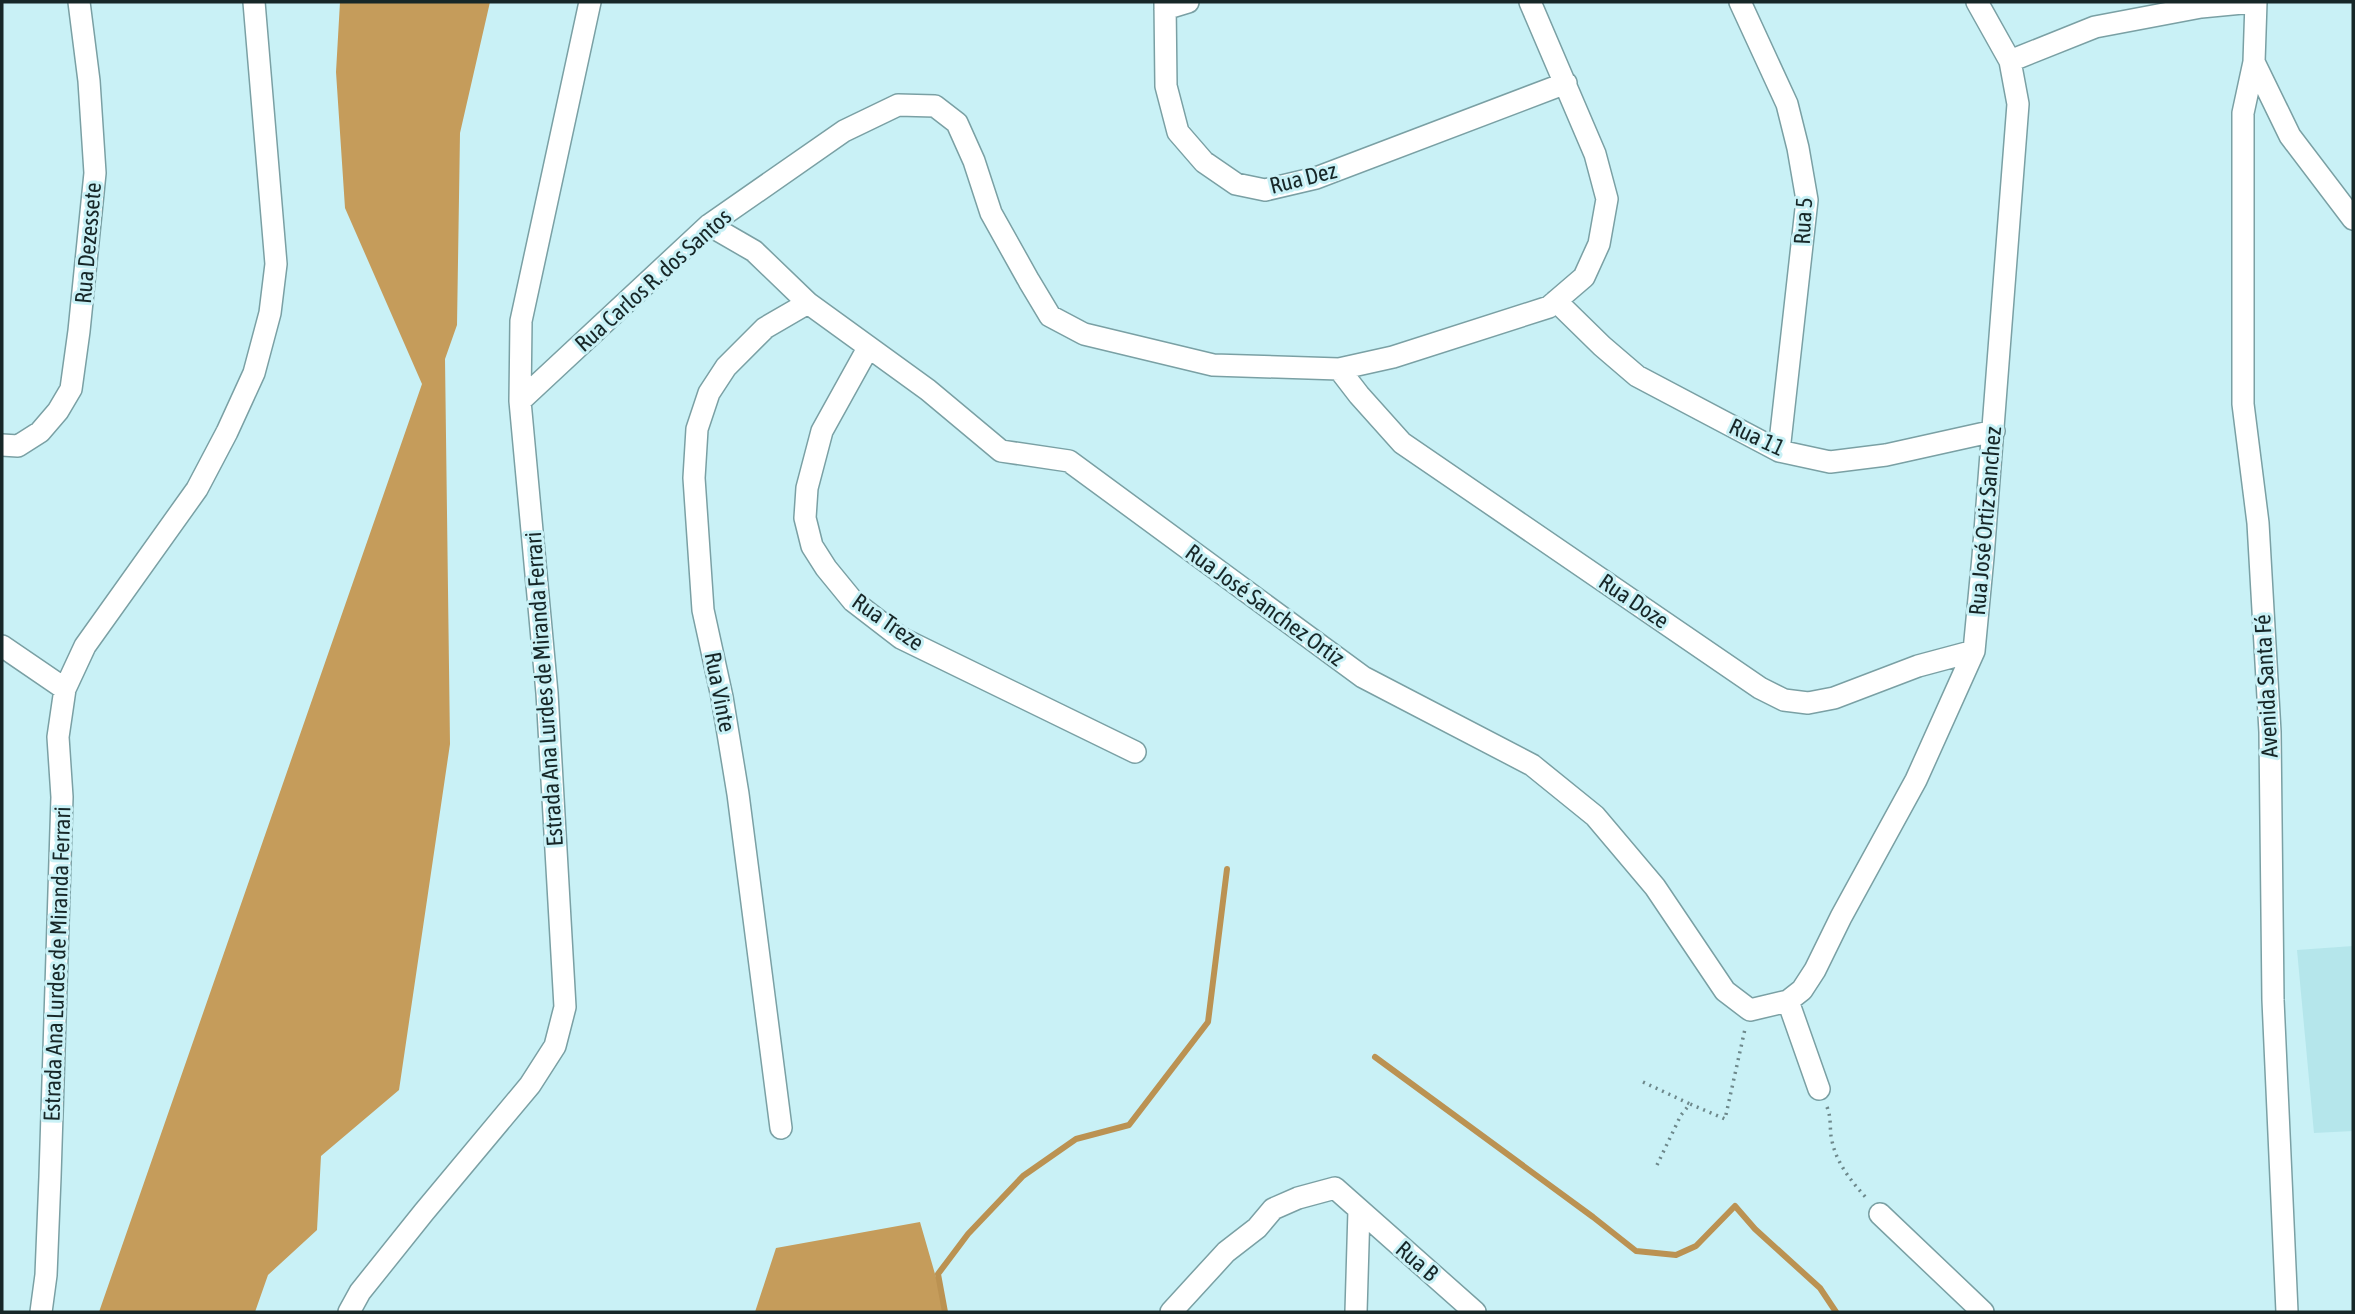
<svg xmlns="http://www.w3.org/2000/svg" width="2355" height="1314" font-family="'Asap Condensed',sans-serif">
  <rect width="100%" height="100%" fill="#c9f1f6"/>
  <path fill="#b5e6eb" d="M 2353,946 L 2353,1131 L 2314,1133 L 2297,950 Z"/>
  <path fill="#c59c5b" d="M 340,2 L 490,2 L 460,133 L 457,325 L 445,359 L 450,744 L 399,1090 L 321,1156 L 317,1230 L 268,1275 L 255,1312 L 99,1312 L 422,384 L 345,208 L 336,72 Z
    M 920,1222 L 946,1312 L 755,1312 L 776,1248 Z"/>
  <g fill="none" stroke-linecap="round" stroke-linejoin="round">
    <path stroke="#bb9252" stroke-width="6" d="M 1375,1057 L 1593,1217 L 1636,1251 L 1676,1255 L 1696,1246 L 1735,1206 L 1755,1229 L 1820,1288 L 1836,1312
      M 945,1312 L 938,1274 L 968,1234 L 1023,1176 L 1076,1139 L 1129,1125 L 1208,1022 L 1227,869"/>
    <g stroke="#7aa0a4" stroke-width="24">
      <path id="street" d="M 1165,2 L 1166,86 L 1178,132 L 1204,162 L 1236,184 L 1265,190 L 1316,178 L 1566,83
        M 1740,2 L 1787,104 L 1798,148 L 1807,200 L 1779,451
        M 2256,2 L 2254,62 L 2290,136 L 2353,219
        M 1165,9 L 1188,2
        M 2010,61 L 2095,27 L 2201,7 L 2253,2
        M 2254,62 L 2243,113 L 2243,404 L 2258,523 L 2270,732 L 2273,1000 L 2287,1312
        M 709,225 L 754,251 L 808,303 L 928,390 L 1001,451 L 1069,461 L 1363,677 L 1532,765 L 1595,816 L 1655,887 L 1725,991 L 1750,1010 L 1788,1001 L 1802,990 L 1815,970 L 1841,917 L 1916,780 L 1974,651 L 1983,557 L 2018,104 L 2010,61 L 1977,2
        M 1556,301 L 1602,346 L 1637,376 L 1779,451 L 1830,462 L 1886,455 L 1994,431
        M 868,348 L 822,431 L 807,488 L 805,518 L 812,546 L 826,568 L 853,601 L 901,638 L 1135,752
        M 1339,369 L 1359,395 L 1402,443 L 1760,688 L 1784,700 L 1808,703 L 1834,698 L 1918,666 L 1974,651
        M 520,401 L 709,225 L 844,131 L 898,105 L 935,106 L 957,123 L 974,161 L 991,213 L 1029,281 L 1050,316 L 1084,334 L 1213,365 L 1339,369 L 1393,357 L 1549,307 L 1584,277 L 1599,244 L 1607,199 L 1595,154 L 1530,2
        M 2,445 L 18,446 L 40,432 L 58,411 L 71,389 L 79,331 L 95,173 L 89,81 L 79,2
        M 2,646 L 65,689
        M 1788,1001 L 1819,1089
        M 781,1128 L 738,794 L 722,697 L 703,610 L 694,478 L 697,429 L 709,393 L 726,367 L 765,328 L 808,303
        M 1880,1214 L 1983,1312
        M 41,1312 L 46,1275 L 50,1177 L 62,797 L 58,737 L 65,689 L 85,646 L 197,489 L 227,432 L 254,373 L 270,313 L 276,264 L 254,2
        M 349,1312 L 360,1292 L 424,1212 L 530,1085 L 555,1046 L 565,1007 L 547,693 L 520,401 L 521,321 L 590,2
        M 1171,1312 L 1226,1252 L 1257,1228 L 1273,1209 L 1298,1198 L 1335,1188 L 1475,1312
        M 1356,1312 L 1359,1210"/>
    </g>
    <path stroke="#6d888b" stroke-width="3.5" stroke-dasharray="2 5" stroke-linecap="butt" d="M 1643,1082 L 1690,1104
      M 1827,1107 C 1832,1119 1829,1130 1832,1141 C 1837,1165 1853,1183 1868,1200
      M 1657,1165 L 1681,1115 L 1690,1104 L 1725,1119 L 1745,1029"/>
    <use href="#street" stroke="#fff" stroke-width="21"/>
  </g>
  <g text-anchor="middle" stroke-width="6" stroke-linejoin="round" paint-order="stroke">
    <g font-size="23" fill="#172728" stroke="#c9f1f6">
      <text transform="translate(1303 178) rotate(-14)" y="8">Rua Dez</text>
      <text transform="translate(1803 221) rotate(-87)" y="8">Rua 5</text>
      <text transform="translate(88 243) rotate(-85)" y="8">Rua Dezessete</text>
      <text transform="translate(653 280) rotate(-42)" y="8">Rua Carlos R. dos Santos</text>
      <text transform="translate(1757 437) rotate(25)" y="8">Rua 11</text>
      <text transform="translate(1985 521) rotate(-85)" y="8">Rua José Ortiz Sanchez</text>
      <text transform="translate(1634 601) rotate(34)" y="8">Rua Doze</text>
      <text transform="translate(1265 605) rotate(36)" y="8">Rua José Sanchez Ortiz</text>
      <text transform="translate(888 622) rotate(35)" y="8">Rua Treze</text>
      <text transform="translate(2266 686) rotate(-93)" y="8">Avenida Santa Fé</text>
      <text transform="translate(544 689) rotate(-94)" y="8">Estrada Ana Lurdes de Miranda Ferrari</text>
      <text transform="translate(720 692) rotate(79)" y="8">Rua Vinte</text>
      <text transform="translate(57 964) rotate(-88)" y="8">Estrada Ana Lurdes de Miranda Ferrari</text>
      <text transform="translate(1417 1261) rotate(41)" y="8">Rua B</text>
    </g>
  </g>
  <rect width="2355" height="1314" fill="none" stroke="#172728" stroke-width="7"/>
</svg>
